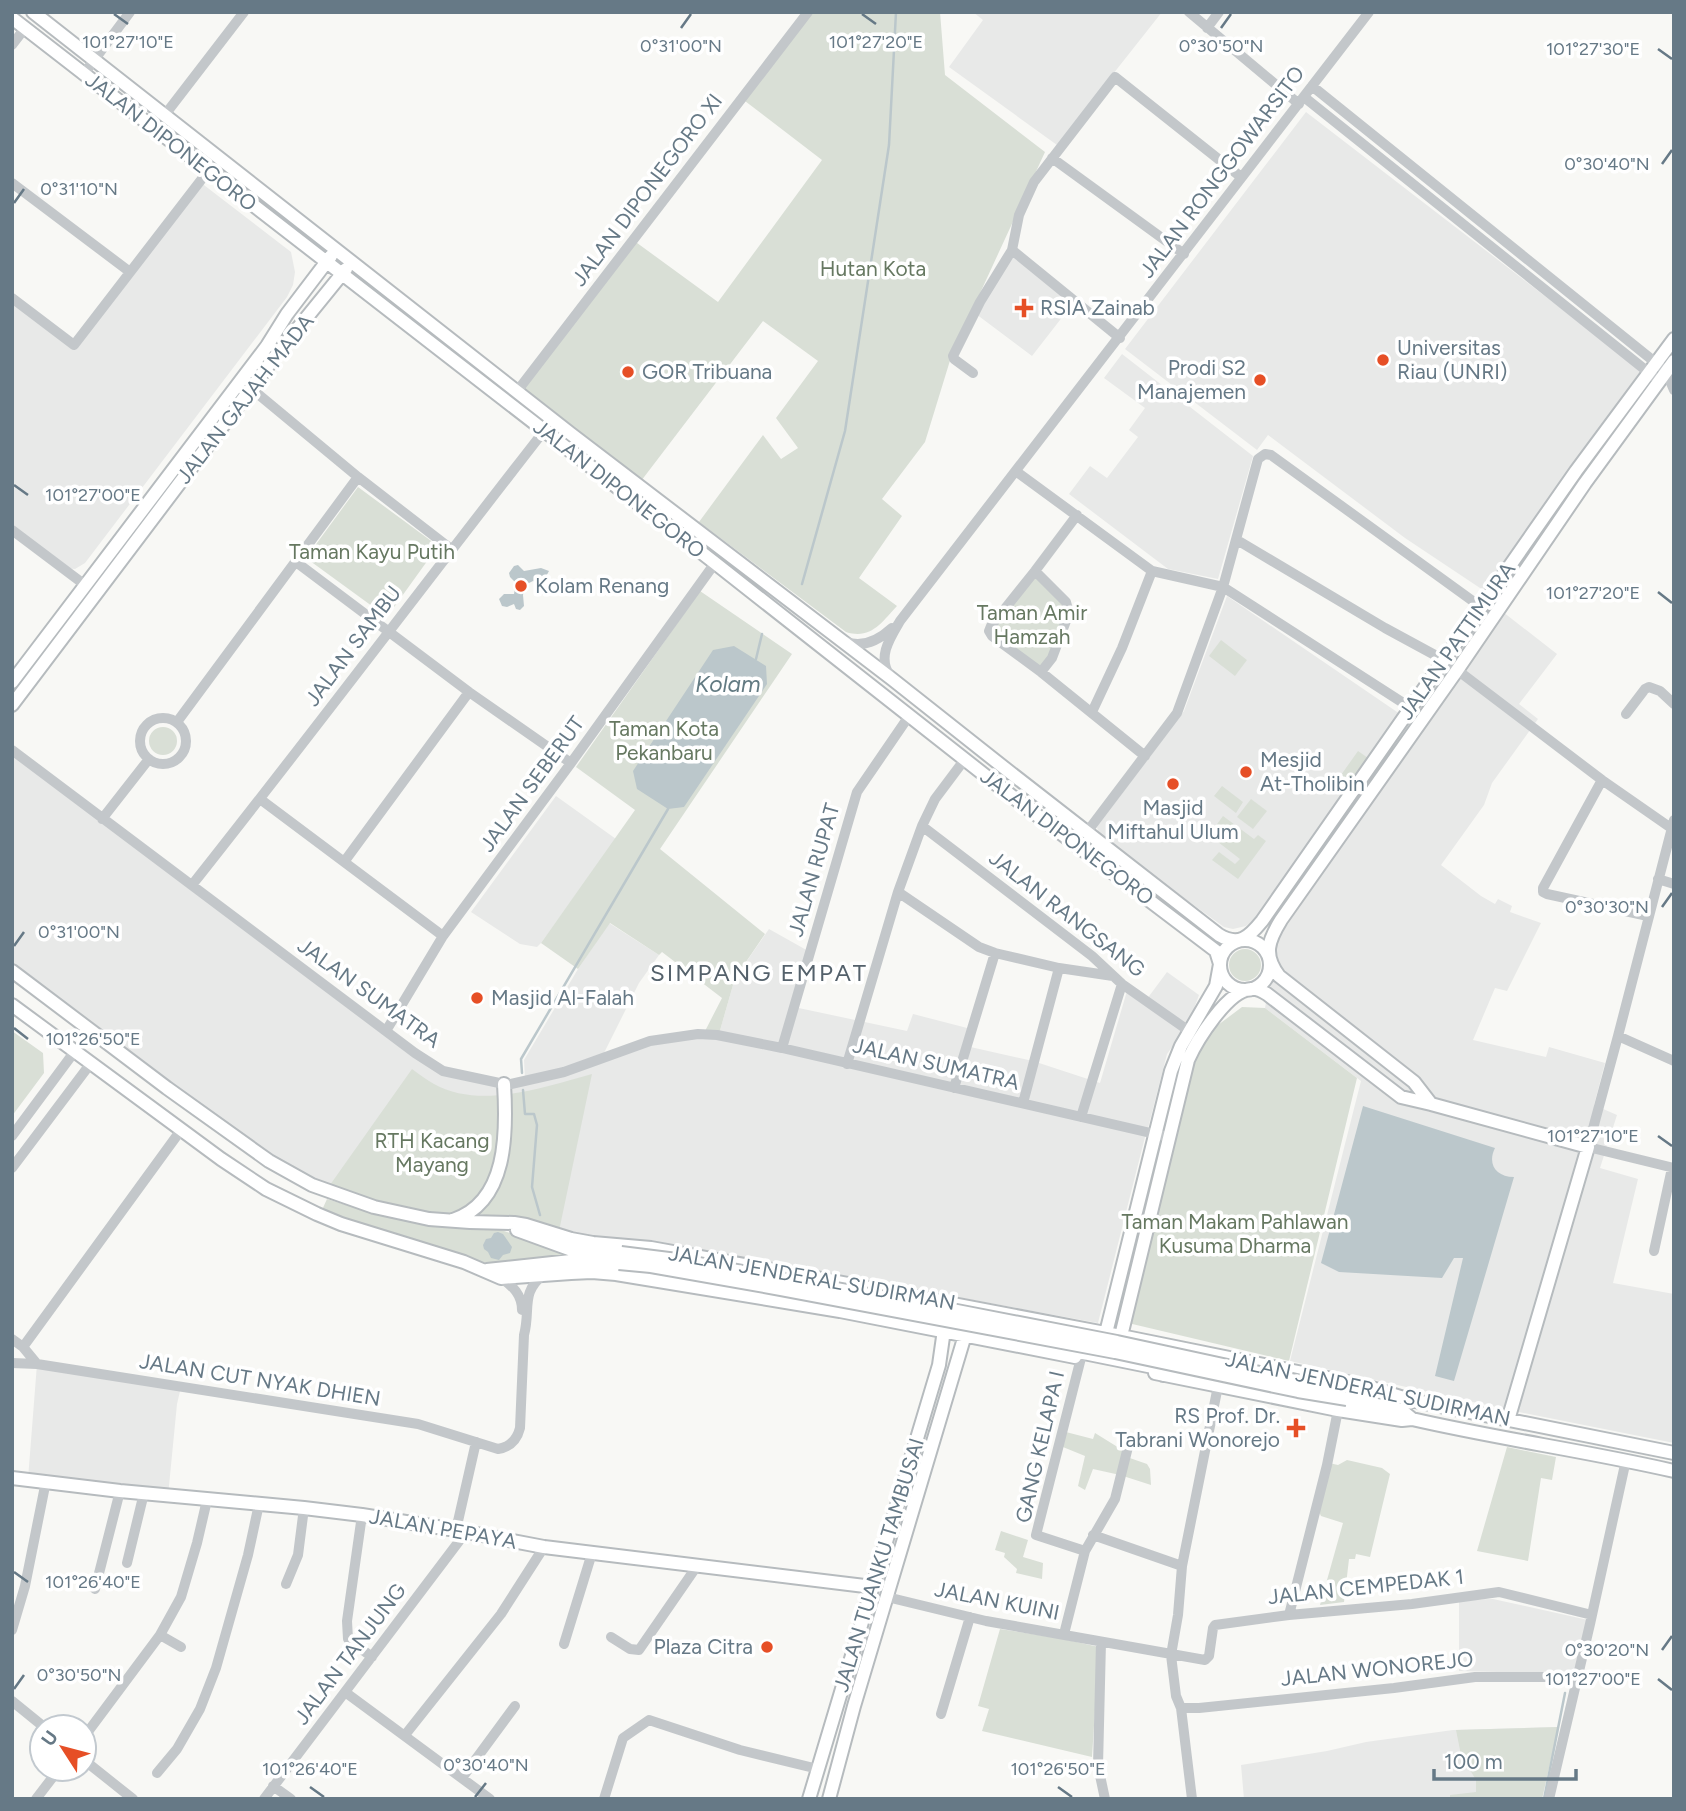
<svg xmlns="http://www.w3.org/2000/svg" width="1686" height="1811" font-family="Figtree,sans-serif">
  <rect width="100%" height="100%" fill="#f8f8f5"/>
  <path fill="#e8e9e8" d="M 973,12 L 1162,12 L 1057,145 L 949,67 L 983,20 Z
    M 1306,112 L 1641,370 L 1483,590 L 1405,538 L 1268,435 L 1257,450 L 1125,349 Z
    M 200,182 L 291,252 L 295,272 L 293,285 L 287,297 L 85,563 L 75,569 L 66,568 L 12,526 L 12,300 L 75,348 Z
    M 1013,255 L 1074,302 L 1032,356 L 976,314 Z
    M 1122,354 L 1253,456 L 1218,579 L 1168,569 L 1069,494 L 1090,466 L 1107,478 L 1138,437 L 1129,430 L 1145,408 L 1104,378 Z
    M 1227,596 L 1400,714 L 1257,917 L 1246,926 L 1233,929 L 1224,927 L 1174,891 L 1098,832 L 1097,827 L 1184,711 Z
    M 1503,612 L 1557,654 L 1519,704 L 1538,719 L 1492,783 L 1484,805 L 1441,865 L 1481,896 L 1495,904 L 1498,899 L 1512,906 L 1510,912 L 1541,923 L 1507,991 L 1495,988 L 1473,1040 L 1546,1057 L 1549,1047 L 1605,1063 L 1594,1105 L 1617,1115 L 1600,1168 L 1638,1179 L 1613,1283 L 1674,1294 L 1674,1443 L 1509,1410 L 1290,1361 L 1361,1081 L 1265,1008 L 1277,940 Z
    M 12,751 L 443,1072 L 504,1085 L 650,1042 L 716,1035 L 1146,1133 L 1098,1323 L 651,1241 L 620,1242 L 592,1239 L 494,1215 L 325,1186 L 270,1158 L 12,963 Z
    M 556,796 L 616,839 L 541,943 L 537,947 L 520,944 L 471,912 Z
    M 609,923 L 659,955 L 639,983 L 602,1057 L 525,1080 L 524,1060 L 578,969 Z
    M 769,929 L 810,952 L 794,1007 L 907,1031 L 913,1014 L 971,1029 L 966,1046 L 1033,1061 L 1100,1083 L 1127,991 L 1144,1003 L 1167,972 L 1199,995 L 1188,1025 L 1167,1054 L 1147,1132 L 719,1034 L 735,978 Z
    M 37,1364 L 181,1387 L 177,1404 L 168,1496 L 28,1479 Z
    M 1493,1599 L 1588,1620 L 1575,1674 L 1459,1671 L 1459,1600 Z
    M 1558,1727 L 1542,1799 L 1244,1799 L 1241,1765 L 1327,1751 L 1366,1742 L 1453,1730 Z"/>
  <path fill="#d9dfd6" d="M 804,12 L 940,12 L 945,75 L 1045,152 L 952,354 L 925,442 L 882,499 L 902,516 L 859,578 L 897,606 C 882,622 871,640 846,632 L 699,522 L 763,435 L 781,459 L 798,448 L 776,418 L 818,361 L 763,321 L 638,485 L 518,390 L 633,240 L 718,302 L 822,160 L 741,98 Z
    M 358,487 L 438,546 L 387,617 L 306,558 Z
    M 1035,571 L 1069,613 L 1041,672 L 992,636 L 991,626 Z
    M 700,591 L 792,654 L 660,849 L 765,934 L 735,978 L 719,1034 L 704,1033 L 722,998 L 662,952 L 659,955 L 610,923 L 578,969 L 541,943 L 635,810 L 576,767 Z
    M 1221,640 L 1247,660 L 1235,676 L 1209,656 Z
    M149 741a14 14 0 1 1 28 0a14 14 0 1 1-28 0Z
    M 1358,751 L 1368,758 L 1351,783 L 1341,775 Z
    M 1222,786 L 1243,802 L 1236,813 L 1214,796 Z
    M 1251,799 L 1267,811 L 1253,829 L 1237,817 Z
    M 1223,816 L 1254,839 L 1258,835 L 1266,841 L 1238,879 L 1212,860 L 1219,852 L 1235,864 L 1240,859 L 1209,835 Z
    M1229 965a16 16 0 1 1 32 0a16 16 0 1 1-32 0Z
    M 1242,1007 L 1265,1008 L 1357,1078 L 1289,1361 L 1128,1323 L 1191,1067 L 1214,1028 Z
    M 12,1031 L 43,1053 L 44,1073 L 12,1116 Z
    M 412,1069 C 419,1074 427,1080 434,1084 C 481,1110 544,1087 592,1074 L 559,1231 L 480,1214 L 424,1218 L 325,1192 Z
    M 327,1199 L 378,1215 L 441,1227 L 464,1229 L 495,1228 L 577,1256 L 483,1263 L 322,1210 Z
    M 1062,1431 L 1093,1439 L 1095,1433 L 1124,1451 L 1124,1456 L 1147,1464 L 1150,1469 L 1151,1485 L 1120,1475 L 1093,1469 L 1085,1490 L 1078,1486 L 1085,1456 L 1058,1445 Z
    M 1507,1447 L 1556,1457 L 1552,1480 L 1541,1478 L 1528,1561 L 1477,1551 Z
    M 1347,1460 L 1382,1468 L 1390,1474 L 1370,1557 L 1356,1554 L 1355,1559 L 1349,1559 L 1344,1602 L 1320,1605 L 1343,1523 L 1321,1516 L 1319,1512 L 1329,1463 L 1338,1465 Z
    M 1001,1531 L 1028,1540 L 1023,1557 L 1043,1563 L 1042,1579 L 1016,1573 L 1017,1569 L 1004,1557 L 1005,1553 L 995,1550 Z
    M 1000,1629 L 1063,1639 L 1099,1647 L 1092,1757 L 982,1731 L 989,1709 L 978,1706 Z
    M 1558,1727 L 1542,1799 L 1450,1799 L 1450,1795 L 1476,1792 L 1476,1780 L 1461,1755 L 1456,1730 Z"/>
  <path fill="#bbc7cb" d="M 518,565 L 524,571 L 541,568 L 549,571 L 544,580 L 548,592 L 544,595 L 540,594 L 537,590 L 537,583 L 533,581 L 525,585 L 523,595 L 524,606 L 520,610 L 516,609 L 514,604 L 507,607 L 502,606 L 499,599 L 504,594 L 514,594 L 516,583 L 510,577 L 509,573 L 514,566 Z
    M 734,646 L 766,666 L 767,684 L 684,807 L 668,809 L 637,789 L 633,771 L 713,650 Z
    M 1363,1106 L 1495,1148 C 1487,1164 1496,1177 1514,1177 L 1454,1381 L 1435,1376 L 1463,1258 L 1454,1258 L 1442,1278 L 1339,1272 L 1321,1263 Z
    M 498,1232 L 503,1234 L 512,1247 L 510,1253 L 503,1255 L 499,1260 L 491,1258 L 488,1252 L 484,1249 L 483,1245 L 486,1239 L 491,1238 L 494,1233 Z"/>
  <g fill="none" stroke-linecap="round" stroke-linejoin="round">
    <path stroke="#bbc7cb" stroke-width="2.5" d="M 802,584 L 845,431 L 889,145 L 896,12
      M 756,659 L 762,634
      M 522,1073 L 521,1059 L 668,809
      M 523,1090 L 525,1114 L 534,1114 L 537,1125 L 532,1187 L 540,1215
      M 1544,1799 L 1565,1693"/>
    <g stroke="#b6bbbe" stroke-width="16">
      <path id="major" d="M 33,12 L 571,434 L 892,679 L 1007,770 L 1219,935 C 1239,947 1249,937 1262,921 L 1576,471 L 1674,339
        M 12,18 L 715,563 L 996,784 L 1216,951 L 1220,964 L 1216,986 L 1181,1046 L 1171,1071 L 1106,1333 L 1095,1335 L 1089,1334
        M 12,682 L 267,346 L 287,314 L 331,256
        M 12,705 L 277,354 L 346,269
        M1220 965a25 25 0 1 1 50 0a25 25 0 1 1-50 0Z
        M 12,971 L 167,1088 L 269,1161 L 312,1185 L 374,1207 L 429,1219 L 470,1222 L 514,1223 L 526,1225 L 571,1239 L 593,1243 L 651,1248 L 811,1277 L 1121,1336 L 1362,1385 L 1410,1400 L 1674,1453
        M 12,1005 L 221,1159 L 266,1189 L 317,1214 L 341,1224 L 464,1262 L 501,1278 L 571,1273 L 592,1272 L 616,1274 L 840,1311 L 1075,1357
        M 1431,1104 L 1414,1082 L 1279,976 C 1263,955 1268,941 1281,920 L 1458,669 L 1585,483 L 1674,361
        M 453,1220 C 508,1202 507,1132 504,1084
        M 517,1230 L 572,1250 L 621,1253
        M 487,1270 L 571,1261 L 619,1263
        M 1063,1336 L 1062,1343 L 1069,1350 L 1153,1367 L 1163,1375
        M 1121,1336 L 1188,1060 C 1197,1040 1228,990 1251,989 C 1257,988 1262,991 1267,994 L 1401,1097 L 1431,1104 L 1588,1147 L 1508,1420
        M 1155,1373 L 1338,1410 L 1402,1420 L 1412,1419 C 1499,1439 1587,1451 1674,1471
        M 1347,1399 L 1401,1410 L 1412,1419
        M 12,1478 L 120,1491 L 304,1508 L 362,1515 L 456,1530 L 544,1547 L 873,1587
        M 809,1799 L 939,1365 L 944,1330
        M 829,1799 L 854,1706 L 965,1335"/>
    </g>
    <path stroke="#c3c7ca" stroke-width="10" d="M 1189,12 L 1299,104
      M 1207,28 L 1219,12
      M 12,45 L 25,28
      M 83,75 L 130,12
      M 1312,86 L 1666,371 L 1674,390
      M 1304,97 L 1653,376
      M 164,116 L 244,12
      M 1052,158 L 1184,254
      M 12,183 L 130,272
      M 1012,250 L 1120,338
      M 12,298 L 74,345 L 208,171
      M 973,373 L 954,359 L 953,356 L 980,302 L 1012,250 L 1019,215 L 1034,182 L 1115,77 L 1241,177
      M 247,385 L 358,477 L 451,549
      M 518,390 L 808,12
      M 1017,472 L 1152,571 L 1223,587 L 1411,708
      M 1077,515 L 1035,571 L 991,626 L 989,631 L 992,636 L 1041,672 L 1145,756
      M 12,530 L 85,585
      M 1237,540 L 1385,628 L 1444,660 L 1602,780 L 1671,828
      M 296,562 L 469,692 L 571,763
      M 1035,571 L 1066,602 L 1069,613 L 1052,658 L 1041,672
      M 846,642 C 863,648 879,640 892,628
      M 890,676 C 877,657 890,638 900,621 L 1369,12
      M 1092,712 L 1122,648 L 1152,571
      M 1626,714 L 1645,689 L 1649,687 L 1660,691 L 1674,704
      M140 741a23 23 0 1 1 46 0a23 23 0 1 1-46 0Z
      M 177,722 L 358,477
      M 12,750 L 415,1053 L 443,1071 L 504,1084 L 511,1084 L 564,1072 L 650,1041 L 698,1034 L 717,1035 L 782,1048 L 1168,1137
      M 1602,780 L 1543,888 L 1543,892 L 1547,894 L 1648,916
      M 260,799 L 443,936
      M 102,819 L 149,759
      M 1674,820 L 1618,1036 L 1588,1147 L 1674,1168
      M 922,826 L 1092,956 L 1122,984 L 1189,1031
      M 1087,832 L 1177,713 L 1223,587 L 1258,459 L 1265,454 L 1271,455 L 1481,607
      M 344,862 L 469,692
      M 1658,879 L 1674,884
      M 192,885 C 311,735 426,582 544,431
      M 898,892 L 979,947 L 995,953 L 1059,968 L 1113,976
      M 386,1031 L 443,936 L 571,763 L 715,563
      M 1618,1036 L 1674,1061
      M 782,1048 L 857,792 L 909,716
      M 847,1064 L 898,892 L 922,826 L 935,799 L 965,759
      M 954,1088 L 995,953
      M 1023,1103 L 1059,968
      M 1081,1117 L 1122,984
      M 12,1136 L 75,1051
      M 12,1168 L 91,1063
      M 1654,1251 L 1672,1168
      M 501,1278 C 513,1286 522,1295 522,1310
      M 12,1339 L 23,1347 L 37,1364
      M 23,1347 L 181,1130
      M 1081,1358 L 1036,1535 L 1085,1551
      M 12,1363 L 37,1364 L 418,1424 L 498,1449 C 510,1447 517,1440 520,1428 L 524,1335 C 531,1309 520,1293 544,1274
      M 362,1515 L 347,1621 L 348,1639 L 372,1657
      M 456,1530 L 476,1442
      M 1093,1535 L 1182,1566
      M 127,1563 L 144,1493
      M 286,1584 L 298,1555 L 304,1508
      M 95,1589 L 120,1491
      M 887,1597 L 986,1621 L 1205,1660 L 1209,1656 L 1213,1628 L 1215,1625 L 1289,1615 L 1412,1604 L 1499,1592 L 1592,1615
      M 1289,1615 L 1327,1465 L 1338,1410
      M 12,1630 L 25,1586 L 46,1481
      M 1064,1634 L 1085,1551 L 1115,1499 L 1130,1439
      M 160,1635 L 181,1647
      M 611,1637 L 630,1649 L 639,1650 L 697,1566
      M 1101,1642 L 1098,1766 L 1105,1799
      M 564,1644 L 592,1553
      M 345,1692 L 490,1799
      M 12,1701 L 44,1727
      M 1181,1708 L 1199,1708 L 1394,1688 L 1475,1677 L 1577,1677
      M 941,1714 L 970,1617
      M 405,1735 L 501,1614 L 544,1547
      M 84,1737 L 160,1635 L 181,1597 L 197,1543 L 207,1500
      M 84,1760 L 133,1799
      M 157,1773 L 177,1749 L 200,1709 L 216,1668 L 248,1555 L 259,1504
      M 462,1778 L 515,1706
      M 273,1786 L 291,1799
      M 36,1799 L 59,1769
      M 264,1799 L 466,1532
      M 604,1799 L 623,1738 L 649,1720 L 740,1750 L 818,1769
      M 1192,1799 L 1181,1708 L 1176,1696 L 1171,1655 L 1178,1615 L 1182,1566 L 1218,1386
      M 1549,1799 L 1590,1624 L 1626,1460"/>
    <use href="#major" stroke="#fff" stroke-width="12"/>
    <g stroke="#b6bbbe" stroke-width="16" stroke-linecap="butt">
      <path id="major-bridge" d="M 621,1253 L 677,1260 L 957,1311 L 1117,1342 L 1333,1389
        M 619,1263 L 651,1266 L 781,1289 L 1115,1352 L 1298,1391 L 1347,1399"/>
    </g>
    <use href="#major-bridge" stroke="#fff" stroke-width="12"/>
  </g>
  <path fill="none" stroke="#667986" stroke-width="2.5" d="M 114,14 L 128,24M 862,14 L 876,24M 681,28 L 691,14M 1221,28 L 1231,14M 1658,49 L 1672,59M 1662,164 L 1672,150M 14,203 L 24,189M 14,485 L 28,495M 1658,592 L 1672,603M 1662,907 L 1672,893M 14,946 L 24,932M 14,1028 L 28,1039M 1658,1136 L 1672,1146M 14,1572 L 28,1582M 1662,1650 L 1672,1636M 1658,1679 L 1672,1690M 14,1689 L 24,1675M 310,1787 L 324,1797M 1058,1787 L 1072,1797M 475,1797 L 486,1783"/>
  <g fill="#e64f26" stroke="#fff" stroke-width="2.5">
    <path d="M1020.5 297.5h7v7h7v7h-7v7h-7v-7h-7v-7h7z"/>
    <circle cx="1383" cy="360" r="7"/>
    <circle cx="628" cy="372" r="7"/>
    <circle cx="1260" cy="380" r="7"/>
    <circle cx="521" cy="586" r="7"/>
    <circle cx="1246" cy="772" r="7"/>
    <circle cx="1173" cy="784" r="7"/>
    <circle cx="477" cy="998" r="7"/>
    <path d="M1292.5 1417.5h7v7h7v7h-7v7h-7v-7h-7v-7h7z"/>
    <circle cx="767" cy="1647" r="7"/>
  </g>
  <g text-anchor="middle" stroke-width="7" stroke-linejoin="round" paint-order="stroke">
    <g font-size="21" fill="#667986" stroke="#fff">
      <text transform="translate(171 142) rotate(38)" y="7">JALAN DIPONEGORO</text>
      <text transform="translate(1222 172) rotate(-53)" y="7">JALAN RONGGOWARSITO</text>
      <text transform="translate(647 190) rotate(-53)" y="7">JALAN DIPONEGORO XI</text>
      <text transform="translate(245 399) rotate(-52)" y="7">JALAN GAJAH MADA</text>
      <text transform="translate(619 489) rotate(38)" y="7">JALAN DIPONEGORO</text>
      <text transform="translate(1457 641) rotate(-55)" y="7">JALAN PATTIMURA</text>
      <text transform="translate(353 646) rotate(-53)" y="7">JALAN SAMBU</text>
      <text transform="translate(532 784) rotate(-54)" y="7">JALAN SEBERUT</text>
      <text transform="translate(1067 837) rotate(37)" y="7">JALAN DIPONEGORO</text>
      <text transform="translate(814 870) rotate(-74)" y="7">JALAN RUPAT</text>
      <text transform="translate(1067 914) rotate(38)" y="7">JALAN RANGSANG</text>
      <text transform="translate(369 993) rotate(36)" y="7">JALAN SUMATRA</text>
      <text transform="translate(936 1064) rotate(13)" y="7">JALAN SUMATRA</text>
      <text transform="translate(812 1278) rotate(10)" y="7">JALAN JENDERAL SUDIRMAN</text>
      <text transform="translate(260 1380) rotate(9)" y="7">JALAN CUT NYAK DHIEN</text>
      <text transform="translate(1368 1389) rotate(12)" y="7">JALAN JENDERAL SUDIRMAN</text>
      <text transform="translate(1040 1447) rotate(-77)" y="7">GANG KELAPA I</text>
      <text transform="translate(443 1529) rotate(10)" y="7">JALAN PEPAYA</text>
      <text transform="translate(879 1565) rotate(-73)" y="7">JALAN TUANKU TAMBUSAI</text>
      <text transform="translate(1366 1587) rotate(-6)" y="7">JALAN CEMPEDAK 1</text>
      <text transform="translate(997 1601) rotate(11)" y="7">JALAN KUINI</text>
      <text transform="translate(350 1654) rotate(-53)" y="7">JALAN TANJUNG</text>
      <text transform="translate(1377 1669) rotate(-6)" y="7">JALAN WONOREJO</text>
    </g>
    <g font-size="21" fill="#667861" stroke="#fff">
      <text x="873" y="276">Hutan Kota</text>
      <text x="372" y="559">Taman Kayu Putih</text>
      <text x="1032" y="620">Taman Amir<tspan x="1032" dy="24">Hamzah</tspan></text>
      <text x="664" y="736">Taman Kota<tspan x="664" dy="24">Pekanbaru</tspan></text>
      <text x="432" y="1148">RTH Kacang<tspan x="432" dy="24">Mayang</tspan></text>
      <text x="1235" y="1229">Taman Makam Pahlawan<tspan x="1235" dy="24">Kusuma Dharma</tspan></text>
    </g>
    <g font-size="21" fill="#667986" stroke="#fff" text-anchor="start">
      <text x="1040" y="315">RSIA Zainab</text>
      <text x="1397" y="355">Universitas<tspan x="1397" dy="24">Riau (UNRI)</tspan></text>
      <text x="1246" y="375" text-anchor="end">Prodi S2<tspan x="1246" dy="24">Manajemen</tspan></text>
      <text x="642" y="379">GOR Tribuana</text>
      <text x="535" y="593">Kolam Renang</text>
      <text x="1260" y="767">Mesjid<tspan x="1260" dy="24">At-Tholibin</tspan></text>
      <text x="1173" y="815" text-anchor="middle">Masjid<tspan x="1173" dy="24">Miftahul Ulum</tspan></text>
      <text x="491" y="1005">Masjid Al-Falah</text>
      <text x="1280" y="1423" text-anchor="end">RS Prof. Dr.<tspan x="1280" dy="24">Tabrani Wonorejo</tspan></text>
      <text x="753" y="1654" text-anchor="end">Plaza Citra</text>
    </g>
    <g font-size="23" font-style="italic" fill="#627a82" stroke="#fff">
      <text x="728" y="692">Kolam</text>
    </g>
    <g font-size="24" letter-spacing="2" fill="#54616b" stroke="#fff">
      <text x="759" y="981">SIMPANG EMPAT</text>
    </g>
  </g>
  <g font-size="18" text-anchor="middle" fill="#667986" stroke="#fff" stroke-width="7" stroke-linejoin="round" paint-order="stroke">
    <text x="128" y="48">101°27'10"E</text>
    <text x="876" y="48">101°27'20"E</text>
    <text x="681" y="52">0°31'00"N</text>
    <text x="1221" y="52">0°30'50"N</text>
    <text x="1593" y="55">101°27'30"E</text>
    <text x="1607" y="170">0°30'40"N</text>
    <text x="79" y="195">0°31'10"N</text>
    <text x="93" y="501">101°27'00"E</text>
    <text x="1593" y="599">101°27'20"E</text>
    <text x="1607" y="913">0°30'30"N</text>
    <text x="79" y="938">0°31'00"N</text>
    <text x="93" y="1045">101°26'50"E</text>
    <text x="1593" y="1142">101°27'10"E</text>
    <text x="93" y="1588">101°26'40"E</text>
    <text x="1607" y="1656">0°30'20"N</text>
    <text x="79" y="1681">0°30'50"N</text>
    <text x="1593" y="1685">101°27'00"E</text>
    <text x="486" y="1771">0°30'40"N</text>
    <text x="310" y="1775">101°26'40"E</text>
    <text x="1058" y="1775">101°26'50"E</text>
  </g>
  <rect width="1686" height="1811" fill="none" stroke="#667986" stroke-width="28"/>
  <g transform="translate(63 1748) rotate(306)"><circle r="33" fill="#ffffff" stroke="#c2c9cf" stroke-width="2"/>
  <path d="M0-5L12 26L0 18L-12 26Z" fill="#e64f26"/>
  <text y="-10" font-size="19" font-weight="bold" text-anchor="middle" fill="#667986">U</text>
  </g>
  <path d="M1434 1769v10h142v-10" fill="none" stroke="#667986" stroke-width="3.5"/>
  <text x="1444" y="1769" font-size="21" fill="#667986" stroke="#ffffff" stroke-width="5" paint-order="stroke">100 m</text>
</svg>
